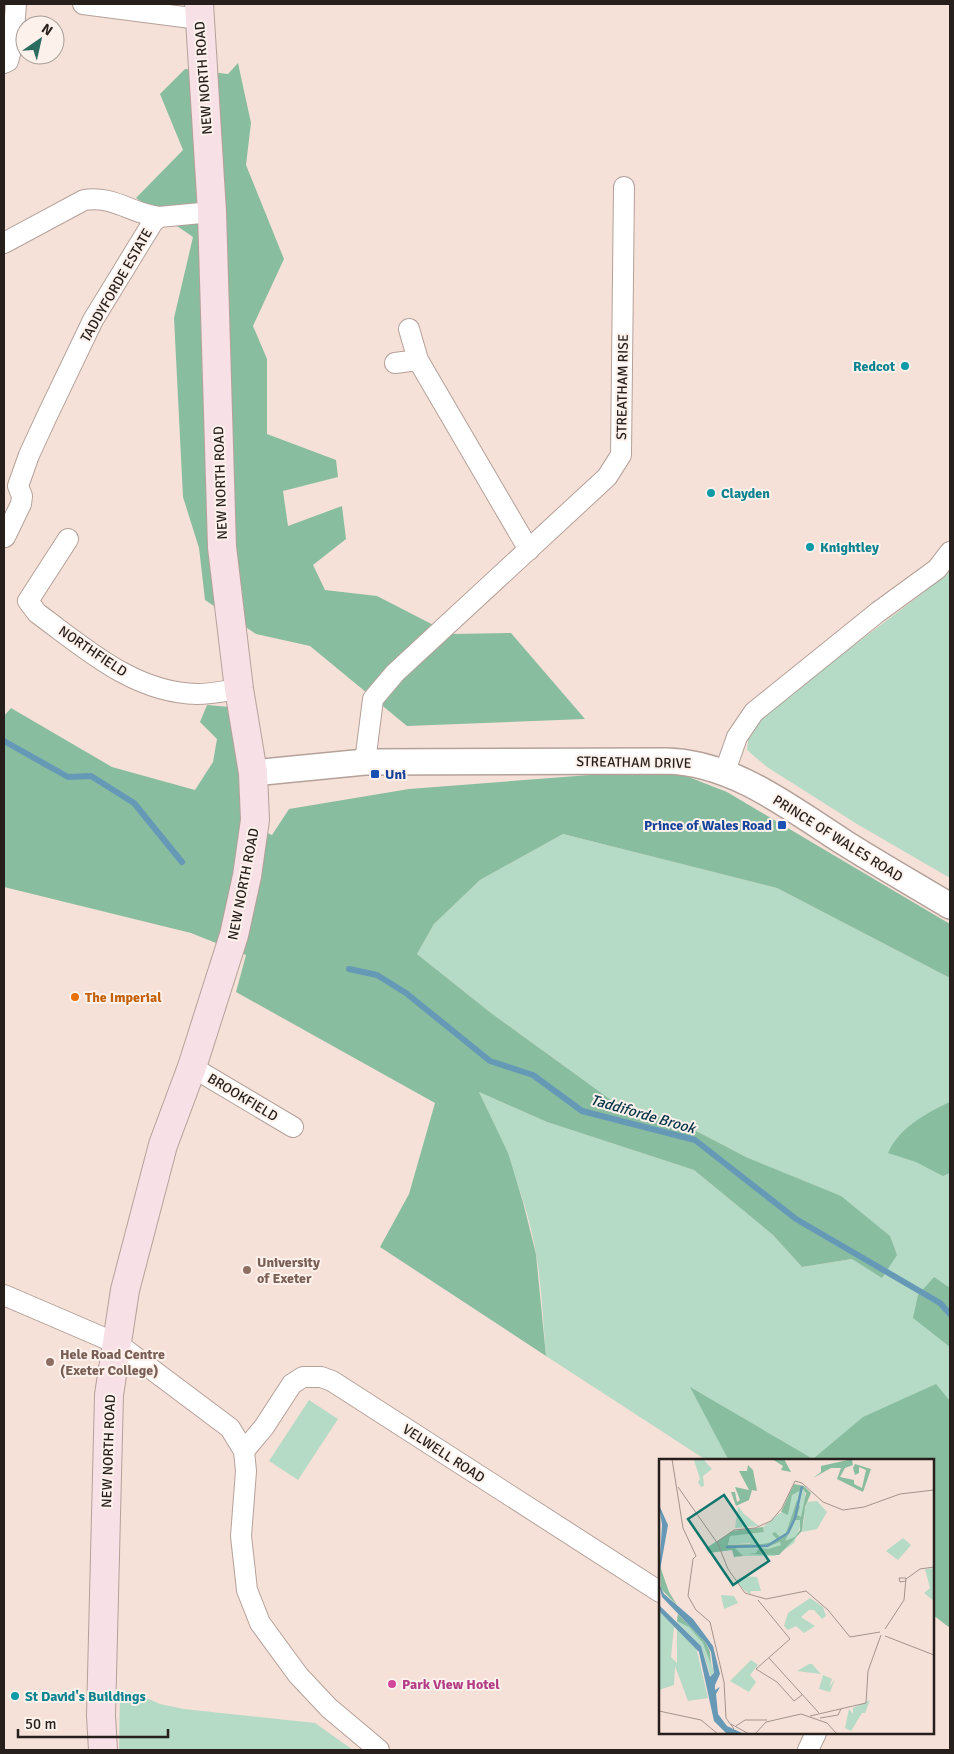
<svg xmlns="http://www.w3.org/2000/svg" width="954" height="1754" font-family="Signika,sans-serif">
  <rect width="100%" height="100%" fill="#f6e1d9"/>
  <path fill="#b5dac5" d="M 950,567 L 950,878 L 857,824 L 767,767 L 747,750 L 750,724 L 923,593 Z
    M 563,834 L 777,888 L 950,978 L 950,1626 L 933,1460 L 706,1460 L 546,1356 C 543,1322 542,1287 536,1253 C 526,1196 503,1144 479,1092 L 547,1122 L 694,1170 L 773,1235 L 802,1267 L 852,1259 L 748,1158 L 679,1122 L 622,1108 L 491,1013 L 417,954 L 434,924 L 480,880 Z
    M 309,1400 L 338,1419 L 298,1480 L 269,1461 Z
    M 120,1691 L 133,1692 L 160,1704 L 184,1709 L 315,1723 L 353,1750 L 119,1750 Z"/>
  <path fill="#89bda0" d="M 238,63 L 251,123 L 246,165 L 284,259 L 253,326 L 267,359 L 267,434 L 336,460 L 338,477 L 283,491 L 288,526 L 342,506 L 346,539 L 313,565 L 325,590 L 377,596 L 451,634 L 511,633 L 585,719 L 407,726 L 310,646 L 256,634 L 205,600 L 199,548 L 183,497 L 174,318 L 193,237 L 136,198 L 183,150 L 160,94 L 185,69 L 228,74 Z
    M 207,705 L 230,707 L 240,732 L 244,823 L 272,835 L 289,809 L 409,789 L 668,769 L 727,792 L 950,924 L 950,978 L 777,888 L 563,834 L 480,880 L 434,924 L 417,954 L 491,1013 L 622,1108 L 679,1122 L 748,1158 L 841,1196 L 890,1236 L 897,1255 L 882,1278 L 852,1259 L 802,1267 L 773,1235 L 694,1170 L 547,1122 L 479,1092 L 508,1153 L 523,1202 L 536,1254 L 546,1356 L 380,1247 L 409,1194 L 435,1103 L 236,992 L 246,955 L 191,933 L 4,887 L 4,716 L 11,708 L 112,767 L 195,790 L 213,762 L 217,739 L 200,722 Z
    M 950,1102 L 950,1173 L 943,1176 L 916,1162 L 888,1153 C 899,1128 926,1113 950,1102 Z
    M 934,1277 L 950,1288 L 950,1347 L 913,1318 L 918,1295 Z
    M 936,1384 L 950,1401 L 950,1628 L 933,1615 L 933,1460 L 731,1460 L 727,1457 L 690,1387 L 813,1459 L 863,1417 Z"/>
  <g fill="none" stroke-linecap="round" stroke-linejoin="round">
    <path stroke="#6699b6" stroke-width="6" d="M 4,741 L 68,777 L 91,776 L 134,803 L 182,862
      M 349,969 L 377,975 L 406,993 L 490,1061 L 533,1075 L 582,1111 L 695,1140 L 796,1219 L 940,1303 L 950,1314"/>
    <g stroke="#b4a199" stroke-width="22">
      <path id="minor" d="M 83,4 L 199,19
        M 4,63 L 8,61 L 13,43 L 16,4
        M 4,243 L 84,200 C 113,195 132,214 159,217
        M 409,329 L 418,360 L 529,550
        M 395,363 L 418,360
        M 5,537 L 21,504 L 22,496 L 18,486 L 29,455 L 47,416 L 93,320 L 153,222 L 159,217 L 212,212
        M 68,539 L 28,601 L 37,613 C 85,648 134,693 197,694 C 211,694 226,691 239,689
        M 365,762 L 373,699 L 395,673 L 607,477 L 621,455 L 624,187
        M 725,771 L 737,737 L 754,712 L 878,612 L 937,569 L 950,552
        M 192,1067 L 293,1127
        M 4,1295 L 118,1344 L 230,1428 L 244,1451 L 246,1471 L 241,1536 L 247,1590 L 260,1623 L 298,1675 L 329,1708 L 379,1750
        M 244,1451 L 264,1427 L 292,1384 L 303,1377 L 321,1377 L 332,1381 L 660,1592
        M 808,1750 L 816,1733"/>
    </g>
    <g stroke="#b4a199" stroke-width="28">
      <path id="tertiary" d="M 253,773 L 365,762 L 667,761 C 734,763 790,808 845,843 C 880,865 915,885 950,906"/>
    </g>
    <g stroke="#b4a199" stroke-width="30">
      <path id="secondary" d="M 103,1750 L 101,1716 L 109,1395 L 125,1290 L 163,1145 L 192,1067 L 234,935 L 247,876 L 255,820 L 253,773 L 239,689 L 222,547 L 212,212 L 199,4"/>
    </g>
    <use href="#minor" stroke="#fff" stroke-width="20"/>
    <use href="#tertiary" stroke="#fff" stroke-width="25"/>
    <use href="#secondary" stroke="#f7e0e6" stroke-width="28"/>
  </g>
  <g fill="#0f9aa8" stroke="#fdf1eb" stroke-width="2">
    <circle cx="905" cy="366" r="5"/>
    <circle cx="711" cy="493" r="5"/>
    <circle cx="810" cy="547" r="5"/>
    <circle cx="15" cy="1696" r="5"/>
  </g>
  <g fill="#1a4fb4" stroke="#fdf1eb" stroke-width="2">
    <rect x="370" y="769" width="10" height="10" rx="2.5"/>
    <rect x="777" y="820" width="10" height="10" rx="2.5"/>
  </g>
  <circle fill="#e8710a" stroke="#fdf1eb" stroke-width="2" cx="75" cy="997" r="5"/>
  <g fill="#8d6e63" stroke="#fdf1eb" stroke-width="2">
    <circle cx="247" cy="1270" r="5"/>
    <circle cx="50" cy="1362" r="5"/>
  </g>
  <circle fill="#d1479c" stroke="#fdf1eb" stroke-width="2" cx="392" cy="1684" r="5"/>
  <g text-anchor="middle" stroke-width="4" stroke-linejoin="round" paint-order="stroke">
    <g font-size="14" fill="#261f1c" stroke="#fdf1eb">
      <text transform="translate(203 78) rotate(-94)" y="5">NEW NORTH ROAD</text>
      <text transform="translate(116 285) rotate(-60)" y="5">TADDYFORDE ESTATE</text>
      <text transform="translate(622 387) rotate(-89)" y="5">STREATHAM RISE</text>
      <text transform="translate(220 483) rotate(-92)" y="5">NEW NORTH ROAD</text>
      <text transform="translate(93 651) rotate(34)" y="5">NORTHFIELD</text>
      <text transform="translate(634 762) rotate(1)" y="5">STREATHAM DRIVE</text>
      <text transform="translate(838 838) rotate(32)" y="5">PRINCE OF WALES ROAD</text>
      <text transform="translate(243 884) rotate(-79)" y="5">NEW NORTH ROAD</text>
      <text transform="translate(243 1097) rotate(31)" y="5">BROOKFIELD</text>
      <text transform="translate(108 1451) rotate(-88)" y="5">NEW NORTH ROAD</text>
      <text transform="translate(444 1453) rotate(33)" y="5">VELWELL ROAD</text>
    </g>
    <g font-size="14" font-weight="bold" fill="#0d838f" stroke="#fdf1eb" text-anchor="start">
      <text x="895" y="371" text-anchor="end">Redcot</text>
      <text x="721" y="498">Clayden</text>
      <text x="820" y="552">Knightley</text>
      <text x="25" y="1701">St David's Buildings</text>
    </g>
    <g font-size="14" font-weight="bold" fill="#164399" stroke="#fdf1eb" text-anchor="start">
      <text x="385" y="779">Uni</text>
      <text x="772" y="830" text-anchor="end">Prince of Wales Road</text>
    </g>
    <g font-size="14" font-weight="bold" fill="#c56008" stroke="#fdf1eb" text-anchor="start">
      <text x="85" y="1002">The Imperial</text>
    </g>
    <g font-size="14" font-weight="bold" fill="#785e54" stroke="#fdf1eb" text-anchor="start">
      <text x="257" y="1267">University<tspan x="257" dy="16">of Exeter</tspan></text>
      <text x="60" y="1359">Hele Road Centre<tspan x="60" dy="16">(Exeter College)</tspan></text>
    </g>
    <g font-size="14" font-weight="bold" fill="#b23c85" stroke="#fdf1eb" text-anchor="start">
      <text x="402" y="1689">Park View Hotel</text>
    </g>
    <g font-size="15" font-style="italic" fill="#043247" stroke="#fdf1eb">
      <text transform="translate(643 1114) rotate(16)" y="5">Taddiforde Brook</text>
    </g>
  </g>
  <g transform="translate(659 1459)">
    <rect width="275" height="275" fill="#f6e1d9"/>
    <path d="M 31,0 L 44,0 L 53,10 L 44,17 L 45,27 L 42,28 L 39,23 L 41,20 L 35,1 ZM 146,30 L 146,52 L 146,48 L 148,41 L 152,34 L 147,44 L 146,51 L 148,43 L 158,42 L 168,53 L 158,70 L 143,73 L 146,55 L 135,84 L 116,97 L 84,97 L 75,89 L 91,87 L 91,84 L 69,86 L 71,77 L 81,74 L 105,73 L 104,68 L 121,54 L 128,53 L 134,33 ZM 79,47 L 85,55 L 100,67 L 76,69 ZM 244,79 L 252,86 L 239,101 L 227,92 ZM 275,109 L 275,142 L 265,134 L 271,129 L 266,110 ZM 85,117 L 98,118 L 102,132 L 92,132 L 91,135 L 85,131 L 77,121 ZM 62,136 L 75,137 L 79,144 L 65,150 ZM 151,139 L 164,148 L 167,157 L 163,160 L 155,151 L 150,151 L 142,158 L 156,167 L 145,174 L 137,167 L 129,171 L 125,167 L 129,154 ZM 0,152 L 37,188 L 49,239 L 29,242 L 16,207 L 15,226 L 0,231 ZM 15,168 L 18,171 L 18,204 L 12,198 ZM 19,155 L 47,184 L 55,214 L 52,218 L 42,187 L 18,163 ZM 92,201 L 99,206 L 91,216 L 97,223 L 90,233 L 71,222 ZM 153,205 L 162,215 L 138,212 L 150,205 ZM 164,216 L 173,220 L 170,229 L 176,220 L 171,233 L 160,230 ZM 211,241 L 206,254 L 203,254 L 192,272 L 186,269 L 190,250 L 194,255 L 194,249 Z" fill="#b5dac5" fill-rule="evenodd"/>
    <path d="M 113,0 L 125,0 L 132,13 L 122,11 L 124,7 ZM 193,0 L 194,6 L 186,9 L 181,18 L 195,21 L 195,25 L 203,29 L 207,11 L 200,8 L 200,14 L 196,16 L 194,9 L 196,5 L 212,10 L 204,33 L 178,20 L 182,9 L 172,9 L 154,19 L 162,13 L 162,7 ZM 89,6 L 94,11 L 98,32 L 93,31 L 90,41 L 77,47 L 72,33 L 76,33 L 78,43 L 81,41 L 76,28 L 90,31 L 80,12 L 88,12 ZM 135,25 L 145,27 L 152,34 L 146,48 L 143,72 L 120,96 L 90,95 L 97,94 L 100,89 L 109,90 L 122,86 L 121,83 L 108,88 L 97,86 L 115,83 L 118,80 L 113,75 L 116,73 L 121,78 L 127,74 L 138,41 L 141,48 L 138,56 L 142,58 L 147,34 L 144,30 L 133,36 L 129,56 L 122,53 ZM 136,61 L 141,61 L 141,71 L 136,78 L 126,82 ZM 104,68 L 105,73 L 71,77 L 69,86 L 95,85 L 76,89 L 84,97 L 75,98 L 73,91 L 50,94 L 47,89 L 74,72 ZM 1,107 L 10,133 L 18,146 L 2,130 ZM 19,155 L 47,184 L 51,193 L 52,205 L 44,184 L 30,168 L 18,162 Z" fill="#89bda0" fill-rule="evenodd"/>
    <path d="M 0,46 L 9,66 L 0,117 L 3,66 ZM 0,125 L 5,135 L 34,160 L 54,187 L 61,215 L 56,226 L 56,231 L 61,228 L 57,235 L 59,255 L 68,267 L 85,275 L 68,275 L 55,262 L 40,193 L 0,152 L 0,146 L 42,187 L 51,218 L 55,214 L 52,193 L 47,184 L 3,138 Z" fill="#6699b6"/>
    <path fill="none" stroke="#6699b6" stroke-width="2.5" d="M 67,88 L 108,87 L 129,74 L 136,59 L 143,27"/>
    <path fill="none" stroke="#a3938d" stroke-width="1" d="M 13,0 L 24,69 L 37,97 L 34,100 L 29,137 L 37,151 L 51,163 L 65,223 L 67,259 L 75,270M 19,28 L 59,85 L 69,110 L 86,134 L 107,140 L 147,132 L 169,151 L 191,178 L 221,173M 58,83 L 75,71 L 96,69 L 112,62 L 123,49 L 136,22 L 143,24 L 164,43 L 184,51 L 205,48 L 241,35 L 275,31M 247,120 L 261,110 L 275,108M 99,141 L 131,180 L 97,210 L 118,223 L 135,242 L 143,236M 226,170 L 245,141 L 247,119 L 240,119 L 241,123 L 247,122M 226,177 L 275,196M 110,199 L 160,254M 0,252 L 42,261 L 59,275M 151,257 L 207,244 L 209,212 L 222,176M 161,259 L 179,256 L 182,250M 72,265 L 90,275M 77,267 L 86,261 L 108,261M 96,275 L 107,263 L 142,255 L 168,264 L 178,275"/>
    <path fill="#0f766e" fill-opacity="0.15" stroke="#0f766e" stroke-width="2.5" d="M 65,36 L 110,102 L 74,126 L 29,60 Z"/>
    <rect width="275" height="275" fill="none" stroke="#261f1c" stroke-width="2.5"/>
  </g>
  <rect width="954" height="1754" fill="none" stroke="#261f1c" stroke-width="10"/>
  <g transform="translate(40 40) rotate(34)"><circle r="24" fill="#fdf1eb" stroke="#a79d98"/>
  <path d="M0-4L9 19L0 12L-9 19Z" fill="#2b6e60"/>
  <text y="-8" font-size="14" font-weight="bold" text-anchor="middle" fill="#261f1c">N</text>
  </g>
  <path d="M18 1729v8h150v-8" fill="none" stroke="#261f1c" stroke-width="2.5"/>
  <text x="25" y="1729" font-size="15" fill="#261f1c" stroke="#fdf1eb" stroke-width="4" paint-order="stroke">50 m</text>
</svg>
